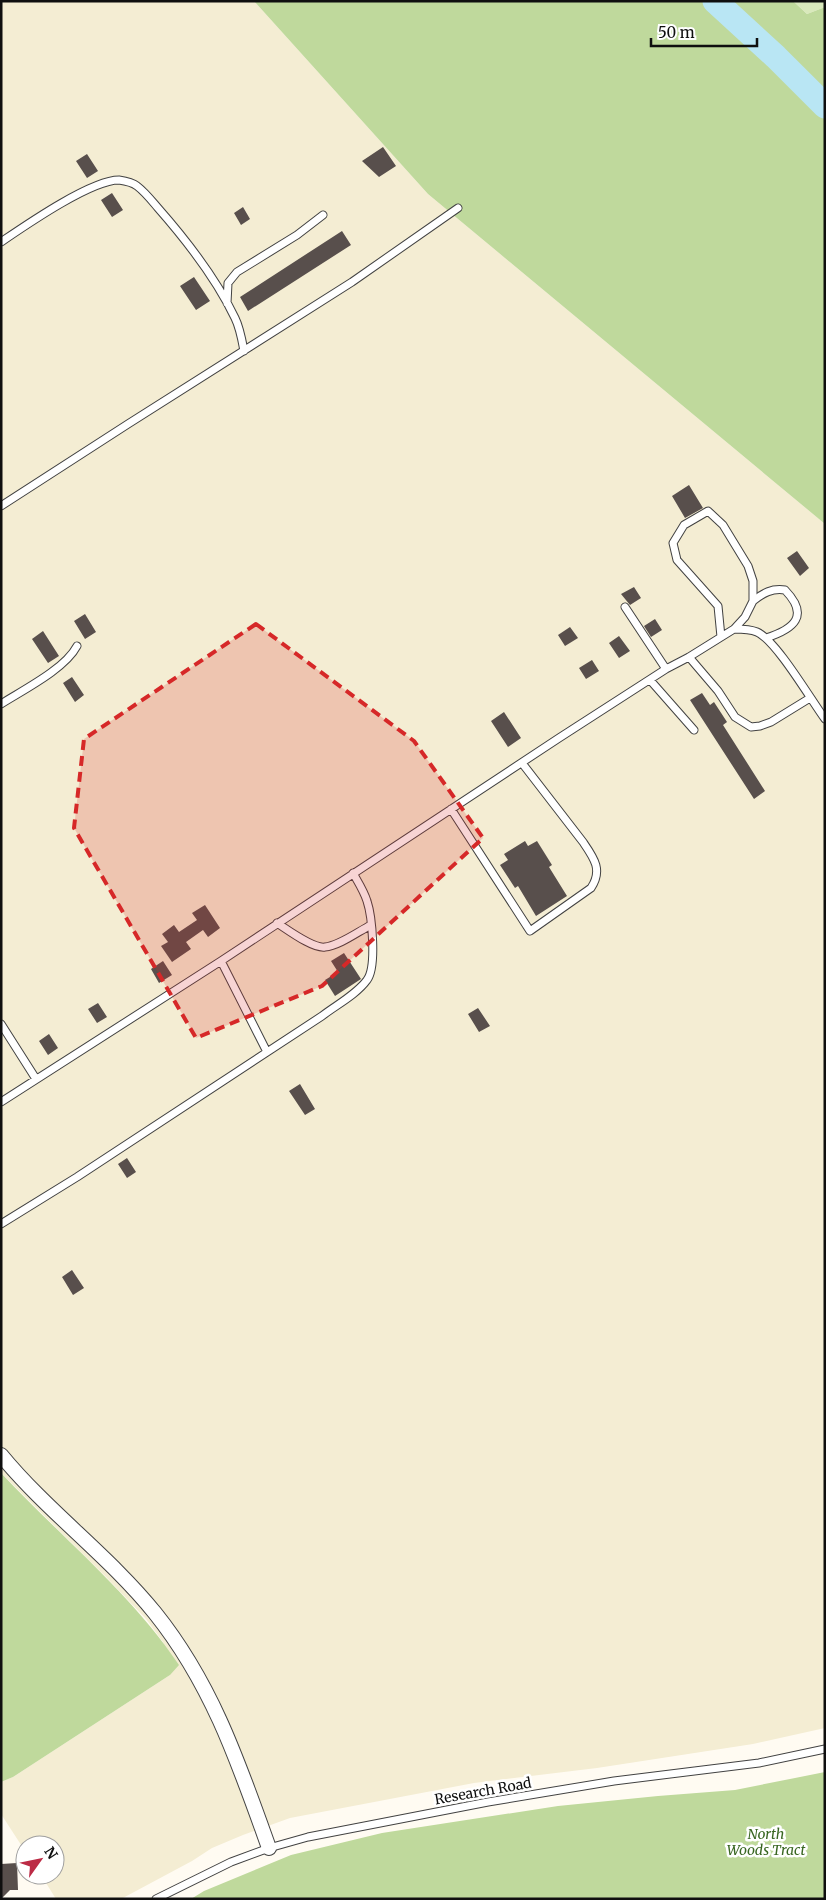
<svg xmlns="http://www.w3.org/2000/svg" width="826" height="1900" font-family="Merriweather,serif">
  <rect width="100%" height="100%" fill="#fffbf2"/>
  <path fill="#f4edd3" d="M 1,1 L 254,1 L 428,194 L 825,524 L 825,1728 L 753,1744 L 597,1768 L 474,1783 L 290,1818 L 243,1835 L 212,1848 L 192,1861 L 121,1899 L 56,1899 L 41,1875 L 55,1875 L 55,1845 L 25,1845 L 25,1851 L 1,1814 L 1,1782 L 13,1777 L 170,1675 L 163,1642 L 146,1619 L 106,1577 L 1,1473 Z"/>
  <path fill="#d9e9bc" d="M 793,1 L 825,1 L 825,7 L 807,14 Z"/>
  <path fill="#bfd99c" d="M 254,1 L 793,1 L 807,14 L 825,7 L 825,524 L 428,194 Z
    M 1,1473 C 61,1537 130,1592 179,1665 L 170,1675 L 13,1777 L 1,1782 Z
    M 825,1772 L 825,1899 L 191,1899 L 204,1891 L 291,1855 L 382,1833 L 558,1806 L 658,1796 L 735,1790 Z"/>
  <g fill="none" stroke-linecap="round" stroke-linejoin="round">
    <path stroke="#b9e6f4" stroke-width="25" d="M 715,1 L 776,57 L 825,106"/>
  </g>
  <path fill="#584f4c" d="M 383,147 L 396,166 L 379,177 L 362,161 Z
    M 87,154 L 98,171 L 87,178 L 76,161 Z
    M 112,193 L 123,210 L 112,217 L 101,200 Z
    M 243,207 L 250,219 L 241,225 L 234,213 Z
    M 342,231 L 351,245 L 248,311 L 240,297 Z
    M 194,277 L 210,301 L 196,310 L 180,286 Z
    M 689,485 L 703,508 L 685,518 L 672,496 Z
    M 797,551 L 809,568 L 800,576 L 787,558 Z
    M 634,587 L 641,598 L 630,605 L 621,594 Z
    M 85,614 L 96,632 L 85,639 L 74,621 Z
    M 655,619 L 662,630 L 651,637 L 644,626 Z
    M 570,627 L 578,638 L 565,646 L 558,635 Z
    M 43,631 L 59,656 L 48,663 L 32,639 Z
    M 619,636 L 630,651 L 619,658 L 609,643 Z
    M 592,660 L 599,671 L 586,679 L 579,668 Z
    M 72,677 L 84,695 L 75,702 L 63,683 Z
    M 702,693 L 710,705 L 714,702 L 727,722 L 723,725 L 765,791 L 754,799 L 690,700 Z
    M 504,712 L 521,738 L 508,747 L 491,721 Z
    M 525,841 L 528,846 L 537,841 L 552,865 L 549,867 L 567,896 L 536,916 L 518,886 L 515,888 L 500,865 L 508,860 L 504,854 Z
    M 205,905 L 220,928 L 208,937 L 203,930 L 186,942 L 191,949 L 172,962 L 161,946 L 168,942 L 162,934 L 174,925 L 179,932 L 197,920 L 192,913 Z
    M 344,953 L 361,979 L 335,996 L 325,980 L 338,972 L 331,961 Z
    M 163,961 L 172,975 L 159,983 L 151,969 Z
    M 98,1003 L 107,1017 L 97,1023 L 88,1009 Z
    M 478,1008 L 490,1026 L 479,1032 L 468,1014 Z
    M 49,1034 L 58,1048 L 48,1055 L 39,1041 Z
    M 300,1084 L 315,1109 L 305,1115 L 289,1091 Z
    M 127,1158 L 136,1172 L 127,1178 L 118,1164 Z
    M 72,1270 L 84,1288 L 73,1295 L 62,1277 Z
    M 17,1863 L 18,1890 L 10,1890 L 1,1899 L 1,1864 Z"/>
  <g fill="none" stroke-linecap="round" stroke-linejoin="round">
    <g stroke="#424242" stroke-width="9">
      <path id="lane" d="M 1,242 C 26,225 91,180 119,180 C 126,181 132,182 137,186 C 145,192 152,201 158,208 C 187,241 216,278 235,318 C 240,328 242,340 244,351
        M 227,303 L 228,283 L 237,272 L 297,235 L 323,215
        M 1,506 L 128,424 L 352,282 L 458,208
        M 753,601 C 763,593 772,588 785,590 C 810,616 794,629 766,638
        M 625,607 L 666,669
        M 734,629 C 742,629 750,629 757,632 C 776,640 811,700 825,719
        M 689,657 L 718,691 L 735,717 L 751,727 L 760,726 L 771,722 L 810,698
        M 650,680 L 694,730
        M 1,704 C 23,690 65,669 77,646
        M 451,809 L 530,931 L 591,888 C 603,870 594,858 583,842 L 522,763
        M 277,923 C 288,930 313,949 325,947 C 339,946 359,931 371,925
        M 221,961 L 267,1052
        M 1,1024 L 36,1079
        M 1,1102 L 221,961 L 559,738 L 666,669 L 689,657 L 734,629 L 745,617 L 753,601 L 753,581 L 748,566 L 723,525 L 708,511 L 684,525 L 673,543 L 677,560 L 718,606 L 721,637
        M 1,1224 L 77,1177 L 322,1016 C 336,1005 356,995 367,980 C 377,967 372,916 367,901 C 364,891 358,882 353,873
        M 156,1899 L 231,1862 L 269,1848 L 308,1837 L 488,1802 L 614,1781 L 759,1763 L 825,1749"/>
    </g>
    <g stroke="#424242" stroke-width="16">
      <path id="street" d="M 1,1455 C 48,1512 109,1556 155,1613 C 212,1684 239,1764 269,1848"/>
    </g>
    <use href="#lane" stroke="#fff" stroke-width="7"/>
    <use href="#street" stroke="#fff" stroke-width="14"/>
  </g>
  <path fill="#d62828" fill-opacity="0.2" stroke="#d62828" stroke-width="4" stroke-dasharray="10 6" stroke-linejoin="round" d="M 256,624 L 414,741 L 483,838 L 322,986 L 196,1038 L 74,828 L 84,739 Z"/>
  <g text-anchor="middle" stroke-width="5" stroke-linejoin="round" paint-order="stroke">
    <g font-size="14" fill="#0f0f0f" stroke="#fff">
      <text transform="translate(483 1791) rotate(-10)" y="5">Research Road</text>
    </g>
    <g font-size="14" font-style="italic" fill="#386621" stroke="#fff">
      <text x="766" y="1839">North<tspan x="766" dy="16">Woods Tract</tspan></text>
    </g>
  </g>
  <rect width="826" height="1900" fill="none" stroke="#0f0f0f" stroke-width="5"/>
  <g transform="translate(40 1860) rotate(57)"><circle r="24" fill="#ffffff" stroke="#9f9f9f"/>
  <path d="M0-4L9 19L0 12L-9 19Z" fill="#bc2b45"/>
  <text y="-8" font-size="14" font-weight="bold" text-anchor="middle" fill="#0f0f0f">N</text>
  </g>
  <path d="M651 38v8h106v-8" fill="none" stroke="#0f0f0f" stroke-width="2.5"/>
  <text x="658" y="38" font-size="15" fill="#0f0f0f" stroke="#ffffff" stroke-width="4" paint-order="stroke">50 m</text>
</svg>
